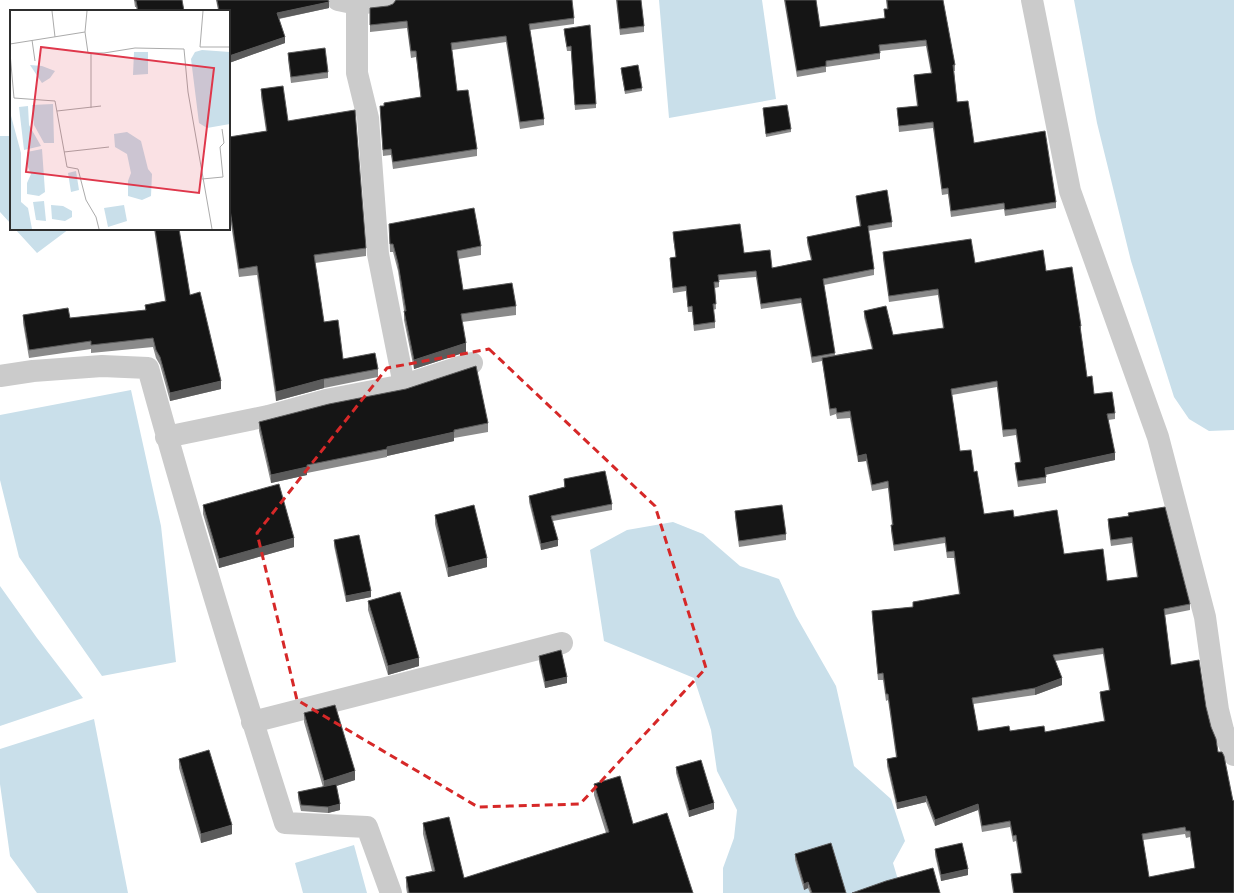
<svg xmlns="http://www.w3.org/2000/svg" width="1234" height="893" font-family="Mulish,sans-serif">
  <rect width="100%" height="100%" fill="#fff"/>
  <path fill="#c9dfea" d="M 659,0 L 762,0 L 776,99 L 669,118 Z
    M 1074,0 L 1234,0 L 1234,430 L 1209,431 L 1189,419 L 1174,397 L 1131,261 L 1097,123 Z
    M 0,136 L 11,136 L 11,224 L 0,212 Z
    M 15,229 L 69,229 L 37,253 Z
    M 131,390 L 161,526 L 176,662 L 102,676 L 19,557 L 0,480 L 0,415 Z
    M 673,522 L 703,534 L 740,566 L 779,579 L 796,616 L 836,686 L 854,766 L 891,799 L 905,841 L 893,863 L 902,893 L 723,893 L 723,868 L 734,838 L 737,810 L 717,771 L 711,730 L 694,678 L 604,641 L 590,550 L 627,530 Z
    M 0,586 L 37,638 L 83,698 L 0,726 Z
    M 94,719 L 128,893 L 37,893 L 10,856 L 0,784 L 0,749 Z
    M 354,845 L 367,893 L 303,893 L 295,863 Z"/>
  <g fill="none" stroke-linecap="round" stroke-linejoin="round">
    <path stroke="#cbcbcb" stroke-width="22" d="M 338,0 L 357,4 L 386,0
      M 1032,0 L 1070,191 L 1158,437 L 1205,617 L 1218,710 L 1223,730 L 1234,755
      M 357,4 L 357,73 L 368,118 L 378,254 L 404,385
      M 0,376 L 33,371 L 102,366 L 148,368 C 190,521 237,673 285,823 L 367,827 L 391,893
      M 166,437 L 268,416 L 326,400 L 404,385 L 472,363
      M 252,722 L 562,643"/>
  </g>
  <path fill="#8a8a8a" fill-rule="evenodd" d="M 134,0 L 182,0 L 184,11 L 137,11 L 136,7 L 135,7 Z
    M 216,0 L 328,0 L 329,8 L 279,19 L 285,43 L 229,63 L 229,11 L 218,10 Z
    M 616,0 L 641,0 L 644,26 L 644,32 L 620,35 Z
    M 784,0 L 816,0 L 820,27 L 885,18 L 884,9 L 887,9 L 886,0 L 943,0 L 955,65 L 955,71 L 954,71 L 957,102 L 974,143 L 1056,202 L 1056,208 L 1005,216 L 1004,209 L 951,217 L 948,194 L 942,195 L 933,128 L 899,132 L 897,108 L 917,106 L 914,81 L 914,75 L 931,73 L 926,46 L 880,51 L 880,59 L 826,67 L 826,72 L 797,77 Z
    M 393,4 L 574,18 L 574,24 L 530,30 L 544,119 L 544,125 L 520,129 L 506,42 L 452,50 L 457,91 L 477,149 L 477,156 L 393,169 L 391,155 L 383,156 L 380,106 L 384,106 L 384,103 L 421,97 L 416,57 L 411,58 L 407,28 L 370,32 L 370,8 L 388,6 Z
    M 564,29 L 596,104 L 596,108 L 575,110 L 571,51 L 567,51 L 564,33 Z
    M 288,53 L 328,72 L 328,78 L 291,83 L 288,59 Z
    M 621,68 L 642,88 L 642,91 L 625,94 L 621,71 Z
    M 261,89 L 288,121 L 366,248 L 366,256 L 315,263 L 324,322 L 343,359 L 378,369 L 378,377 L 324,388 L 276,401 L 257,275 L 239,277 L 229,211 L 229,137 L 266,131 L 261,97 Z
    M 763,108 L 791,129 L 791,132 L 766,137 Z
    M 856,196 L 892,222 L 892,227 L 868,231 L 874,269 L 874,275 L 824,285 L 835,355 L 872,349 L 864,317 L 864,311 L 893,335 L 943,328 L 938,295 L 889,302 L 883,259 L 883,252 L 975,263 L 1046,271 L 1081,326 L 1081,333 L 1087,377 L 1094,394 L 1115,413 L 1115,419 L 1108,420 L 1115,460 L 1046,474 L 1046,483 L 1018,487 L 1015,469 L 1015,463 L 1020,462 L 1016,435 L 1003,437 L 997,387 L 952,395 L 960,451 L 974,472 L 984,514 L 1014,517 L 1064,554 L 1107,581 L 1137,577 L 1132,543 L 1111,546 L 1108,526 L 1108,519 L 1128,516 L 1128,513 L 1190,604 L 1190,610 L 1165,615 L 1171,665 L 1206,707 L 1234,893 L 1013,893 L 1011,880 L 1011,874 L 1021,873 L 1016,841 L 1013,842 L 1010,827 L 982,832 L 978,810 L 935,826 L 926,802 L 897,809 L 887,766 L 887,759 L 896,757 L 888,700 L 886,701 L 883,680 L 878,680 L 872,617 L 872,611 L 913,607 L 913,602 L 959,594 L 954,558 L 947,558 L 945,543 L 894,551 L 891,531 L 891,525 L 892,525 L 888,488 L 872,491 L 866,461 L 858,462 L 850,418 L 837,419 L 836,414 L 830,416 L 822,361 L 812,363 L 801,303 L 761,309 L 756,277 L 719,280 L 719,287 L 715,288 L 716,309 L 713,310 L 715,322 L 715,328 L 694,331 L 692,312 L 688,312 L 686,291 L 673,293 L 670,263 L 670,258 L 676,257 L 673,238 L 673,232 L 744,253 L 772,268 L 811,260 L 807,243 L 807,237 L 860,227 L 856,201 ZM 1103,654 L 1109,690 L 1100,692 L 1100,698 L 1104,721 L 1045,732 L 1010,731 L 978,731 L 973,704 L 1035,695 L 1062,685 L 1055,661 ZM 1185,834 L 1186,838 L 1190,837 L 1195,868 L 1149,877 L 1143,840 Z
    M 389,224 L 481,246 L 481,255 L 458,259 L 463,290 L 516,306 L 516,315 L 462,322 L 466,352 L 414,369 L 404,320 L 404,311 L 398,271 L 393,252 L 390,252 Z
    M 154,229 L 179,229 L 190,295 L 221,389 L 170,401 L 160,365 L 156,358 L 153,347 L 91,353 L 91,349 L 29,358 L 23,323 L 23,315 L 70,318 L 145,310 L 145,305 L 165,301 Z
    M 259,422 L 488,423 L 488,432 L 454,438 L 454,441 L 387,456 L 387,457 L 307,473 L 307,475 L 271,483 L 259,431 Z
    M 564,479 L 612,504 L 612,510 L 553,521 L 558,546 L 541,550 L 529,502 L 529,496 L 564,487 Z
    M 203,505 L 294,547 L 219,568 L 203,514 Z
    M 735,511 L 786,534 L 786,540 L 739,547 L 735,517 Z
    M 435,515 L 487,567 L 448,577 L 435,524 Z
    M 334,540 L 371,597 L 346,602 L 334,546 Z
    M 368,601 L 419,666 L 388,675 L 368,610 Z
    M 539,656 L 567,683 L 545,688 L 539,662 Z
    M 304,713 L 355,780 L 336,786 L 340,810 L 328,813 L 301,811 L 298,798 L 298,792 L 323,787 L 304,722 Z
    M 179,759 L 232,834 L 201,843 L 179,768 Z
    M 676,767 L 714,809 L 689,817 L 676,773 Z
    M 594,784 L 633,824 L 693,893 L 407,893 L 406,887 L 406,877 L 432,871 L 423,834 L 423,823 L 464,878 L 606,833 L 594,795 Z
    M 935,849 L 968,875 L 941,881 L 935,855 Z
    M 795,854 L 846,893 L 810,893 L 808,888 L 804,890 L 795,860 Z"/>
  <path fill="#5b5b5b" d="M 329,2 L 329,8 L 277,19 L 277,13 Z
    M 285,37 L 285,43 L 229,63 L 229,56 Z
    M 466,343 L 466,352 L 414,369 L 414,360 Z
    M 324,379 L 324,388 L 276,401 L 276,392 Z
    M 221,381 L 221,389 L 170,401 L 170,393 Z
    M 454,432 L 454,441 L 387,456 L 387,447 Z
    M 1115,453 L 1115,460 L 1045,475 L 1045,468 Z
    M 866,454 L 866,461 L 858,462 L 858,456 Z
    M 307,467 L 307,475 L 271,483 L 271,475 Z
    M 294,538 L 294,547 L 219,568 L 219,559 Z
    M 558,540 L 558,546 L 541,550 L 541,544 Z
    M 487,558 L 487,567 L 448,577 L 448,568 Z
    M 371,591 L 371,597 L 346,602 L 346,596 Z
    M 419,658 L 419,666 L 388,675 L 388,666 Z
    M 567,677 L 567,683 L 545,688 L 545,682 Z
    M 1062,678 L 1062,685 L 1035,695 L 1035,688 Z
    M 355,771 L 355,780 L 324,790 L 324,781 Z
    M 926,796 L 926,802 L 897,809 L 897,803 Z
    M 714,803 L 714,809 L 689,817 L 689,811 Z
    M 340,804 L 340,810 L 328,813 L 328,807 Z
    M 978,804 L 978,810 L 935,826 L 935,820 Z
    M 232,825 L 232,834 L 201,843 L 201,834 Z
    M 968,869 L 968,875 L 941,881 L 941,875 Z
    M 808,882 L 808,888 L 804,890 L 804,884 Z"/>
  <path fill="#151515" stroke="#5b5b5b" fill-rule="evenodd" d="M 135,0 L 182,0 L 184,11 L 138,11 L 136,1 L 135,1 Z
    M 217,0 L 328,0 L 329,2 L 277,13 L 285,37 L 229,56 L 229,11 L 210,11 L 219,10 Z
    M 396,0 L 572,0 L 574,18 L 529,24 L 544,119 L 520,122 L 506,36 L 451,43 L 457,91 L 468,90 L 477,149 L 393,162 L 391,149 L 383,150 L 380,106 L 384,106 L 384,103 L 421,97 L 416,51 L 411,51 L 407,21 L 370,25 L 370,8 L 388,6 L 393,4 Z
    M 617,0 L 641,0 L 644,26 L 620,29 Z
    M 785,0 L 816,0 L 820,27 L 885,18 L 884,9 L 888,9 L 887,0 L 943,0 L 955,65 L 953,65 L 957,102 L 968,101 L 974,143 L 1045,131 L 1056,202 L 1005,210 L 1004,203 L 951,211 L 948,188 L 942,189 L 933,122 L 899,126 L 897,108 L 918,106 L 914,75 L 932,73 L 926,40 L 879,45 L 880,53 L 826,61 L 826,66 L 797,71 Z
    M 590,25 L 596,104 L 575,105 L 571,46 L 567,47 L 564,29 Z
    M 325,48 L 328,72 L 291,77 L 288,53 Z
    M 638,65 L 642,88 L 625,91 L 621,68 Z
    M 283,86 L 288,121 L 355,110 L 366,248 L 314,255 L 324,322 L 338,320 L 343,359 L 375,353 L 378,369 L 324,379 L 276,392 L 257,266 L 239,269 L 229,203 L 229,137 L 267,131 L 261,89 Z
    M 787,105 L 791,129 L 766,134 L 763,108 Z
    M 887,190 L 892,222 L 868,226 L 874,269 L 823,279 L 835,353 L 812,357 L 801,298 L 761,304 L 756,271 L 718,275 L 719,282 L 714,282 L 716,304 L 713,304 L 715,322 L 694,325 L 692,306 L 688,307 L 686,286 L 673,288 L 670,258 L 676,257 L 673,232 L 740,224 L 744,253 L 770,250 L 772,268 L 812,260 L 807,237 L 861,226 L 856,196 Z
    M 474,208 L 481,246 L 457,251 L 463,290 L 512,283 L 516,306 L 461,314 L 466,343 L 414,360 L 404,311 L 406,311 L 398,263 L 393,244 L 390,244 L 389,224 Z
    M 155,229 L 179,229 L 190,295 L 200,292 L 221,381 L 170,393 L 160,357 L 156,350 L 153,338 L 91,345 L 91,341 L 29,350 L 23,315 L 68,308 L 70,318 L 146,310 L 145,305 L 166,301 Z
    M 971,239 L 975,263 L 1043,250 L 1046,271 L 1072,267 L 1081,326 L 1080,326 L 1087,377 L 1092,376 L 1094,394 L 1112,392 L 1115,413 L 1107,414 L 1115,453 L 1045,468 L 1046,477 L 1018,481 L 1015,463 L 1021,462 L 1016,429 L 1003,430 L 997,381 L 951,389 L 960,451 L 971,450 L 974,472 L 977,471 L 984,514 L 1013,510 L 1014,517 L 1057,510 L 1064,554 L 1103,549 L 1107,581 L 1138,577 L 1132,537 L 1111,540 L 1108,519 L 1129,516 L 1128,513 L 1165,507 L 1190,604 L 1164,609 L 1171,665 L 1199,660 L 1206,707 L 1211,727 L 1216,739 L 1218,752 L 1222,752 L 1224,756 L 1233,801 L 1234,800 L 1234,893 L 1014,893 L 1011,874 L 1022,873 L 1016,835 L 1013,836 L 1010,821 L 982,826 L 978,804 L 935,820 L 926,796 L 897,803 L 887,759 L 897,757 L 888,694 L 886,694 L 883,673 L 878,674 L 872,611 L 913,607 L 913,602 L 960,594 L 954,551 L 947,552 L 945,537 L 894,545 L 891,525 L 893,525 L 888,481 L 872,485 L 866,454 L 858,456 L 850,411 L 837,413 L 836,408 L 830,409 L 822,358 L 873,349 L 864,311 L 886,306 L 893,335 L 944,328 L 938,289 L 889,296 L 883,252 ZM 1103,648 L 1110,690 L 1100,692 L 1105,721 L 1045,732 L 1044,726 L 1010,731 L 1009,726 L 978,731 L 972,698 L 1035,688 L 1062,678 L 1053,655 ZM 1185,827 L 1186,831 L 1190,831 L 1195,868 L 1149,877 L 1142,834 Z
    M 476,366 L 488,423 L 454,430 L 454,432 L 387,447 L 387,449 L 307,465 L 307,467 L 271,475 L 259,422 L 329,404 L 406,389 Z
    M 605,471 L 612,504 L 551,516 L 558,540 L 541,544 L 529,496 L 565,487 L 564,479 Z
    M 279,484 L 294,538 L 219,559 L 203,505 Z
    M 474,505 L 487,558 L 448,568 L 435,515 Z
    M 782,505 L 786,534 L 739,541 L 735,511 Z
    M 359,535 L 371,591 L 346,596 L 334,540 Z
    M 400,592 L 419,658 L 388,666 L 368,601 Z
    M 561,650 L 567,677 L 545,682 L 539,656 Z
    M 335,705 L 355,771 L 324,781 L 304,713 Z
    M 209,750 L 232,825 L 201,834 L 179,759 Z
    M 701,760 L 714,803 L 689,811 L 676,767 Z
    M 620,776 L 633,824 L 667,813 L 693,893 L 409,893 L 406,877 L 435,871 L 423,823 L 449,817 L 464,878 L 609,832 L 594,784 Z
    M 336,784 L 340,804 L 328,807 L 301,805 L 298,792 Z
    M 831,843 L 846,893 L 812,893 L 808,882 L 804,884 L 795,854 Z
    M 962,843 L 968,869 L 941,875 L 935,849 Z
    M 933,868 L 940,893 L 852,893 L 886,881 Z"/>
  <path fill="none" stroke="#d62828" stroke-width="3" stroke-dasharray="8 5" stroke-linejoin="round" d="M 489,349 L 655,506 L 706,668 L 580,804 L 478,807 L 297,700 L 257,533 L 387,368 Z"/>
  <g transform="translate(10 10)">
    <rect width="220" height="220" fill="#fff"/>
    <path d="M 192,40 L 220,42 L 220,114 L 197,118 L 189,113 L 181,49 L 185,42 ZM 124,42 L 138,42 L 138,64 L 123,65 ZM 20,55 L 32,56 L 45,61 L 40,68 L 32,73 ZM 43,94 L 44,133 L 34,133 L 24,115 L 22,95 ZM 18,96 L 19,115 L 31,136 L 14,140 L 9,97 ZM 0,102 L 11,143 L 11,192 L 18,198 L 22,219 L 0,219 ZM 117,122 L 131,131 L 138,159 L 142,164 L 141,186 L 132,190 L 118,186 L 118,171 L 121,163 L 117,144 L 105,137 L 104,124 ZM 32,139 L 35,182 L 29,186 L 17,184 L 17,173 L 21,164 L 18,157 L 17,142 ZM 66,161 L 69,180 L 61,182 L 58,163 ZM 34,191 L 36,211 L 26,210 L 23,192 ZM 41,195 L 53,196 L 62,201 L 62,207 L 55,211 L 42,209 ZM 114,195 L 117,211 L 98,217 L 94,198 Z" fill="#c9dfea"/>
    <path fill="none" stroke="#ababab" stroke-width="1" d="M 42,1 L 45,27M 77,1 L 75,22 L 78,43 L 94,43 L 125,38 L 174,39 L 178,82 L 202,219M 193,1 L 190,37 L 220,37M 22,30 L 25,51M 0,34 L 75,22M 0,43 L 4,88 L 45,91 L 57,157 L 68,159 L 76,190 L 86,207 L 89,219M 81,43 L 81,98M 47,101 L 91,96M 54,142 L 99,137M 192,169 L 213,167 L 210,137 L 214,133 L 212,119"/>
    <path fill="#df374b" fill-opacity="0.15" stroke="#df374b" stroke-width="2" d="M 31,37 L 204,58 L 189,183 L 16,162 Z"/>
    <rect width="220" height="220" fill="none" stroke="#2e2e2e" stroke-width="2"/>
  </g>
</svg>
